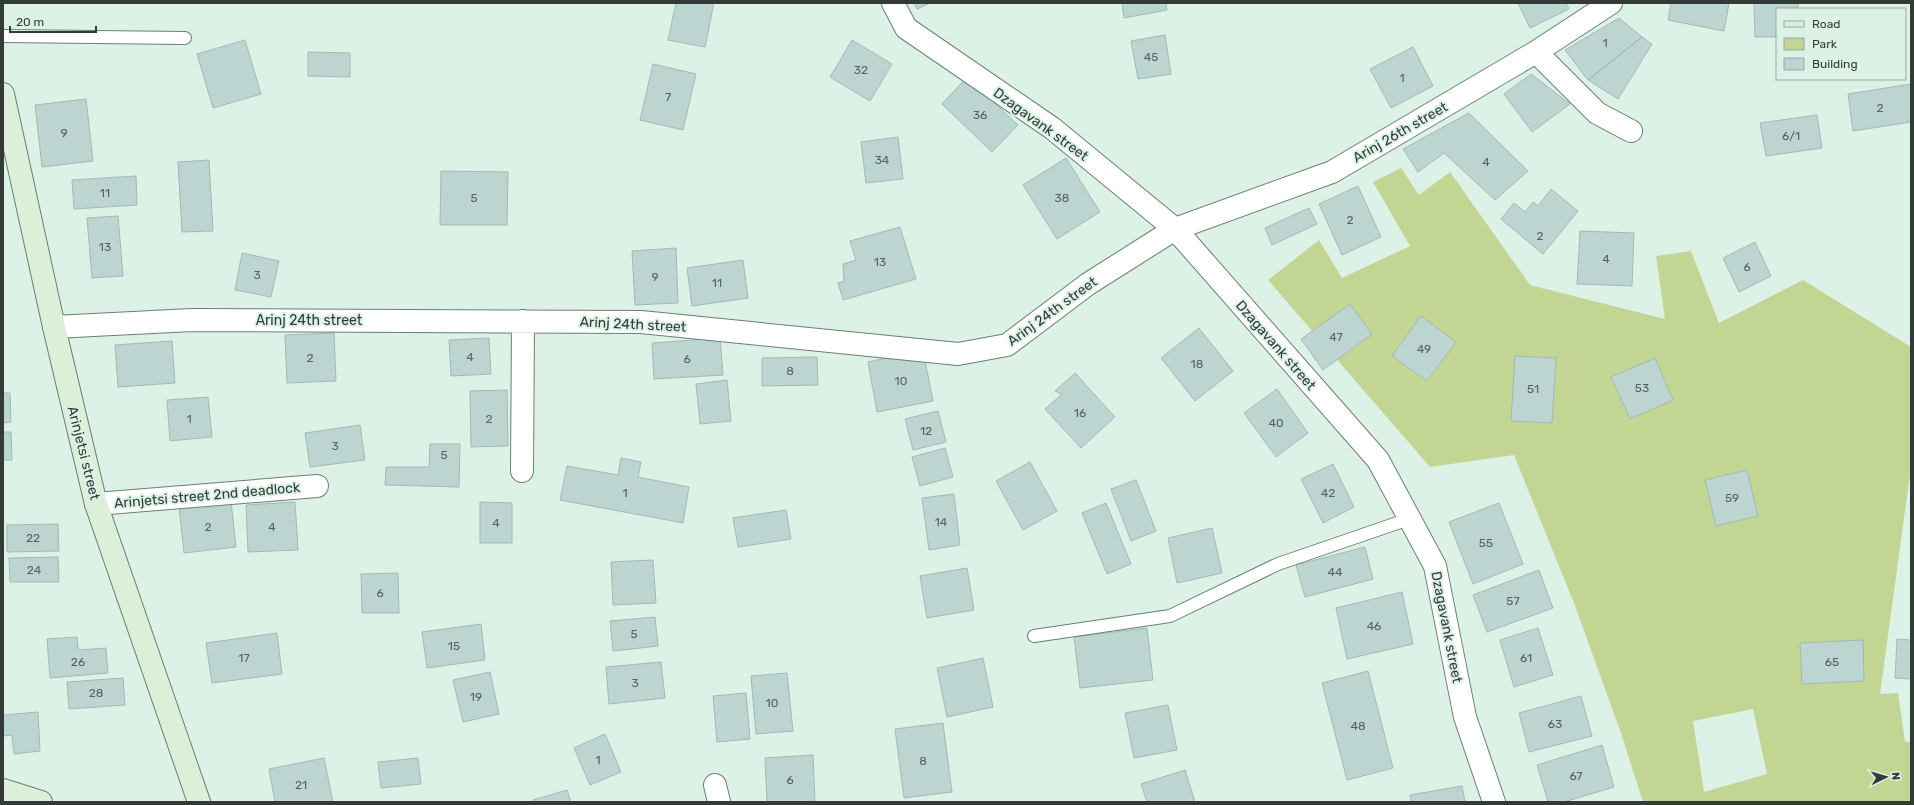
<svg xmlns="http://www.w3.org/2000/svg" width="1914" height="805" font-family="Rubik,sans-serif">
  <rect width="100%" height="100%" fill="#dcf2e7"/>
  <path fill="#c2d593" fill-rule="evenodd" d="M 1401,168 L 1419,195 L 1450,172 L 1530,285 L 1665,319 L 1656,256 L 1691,251 L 1719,323 L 1803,280 L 1911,347 L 1911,467 L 1880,694 L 1898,693 L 1905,742 L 1911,742 L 1911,802 L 1643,802 L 1621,733 L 1574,603 L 1514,455 L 1430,467 L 1268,280 L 1319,240 L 1342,278 L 1410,246 L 1373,182 ZM 1753,709 L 1767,774 L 1704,792 L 1693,721 Z"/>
  <path fill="#bcd5d1" stroke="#a1bab5" d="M 676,3 L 714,3 L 705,47 L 668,40 Z
    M 914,3 L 930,3 L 917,9 Z
    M 1122,3 L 1166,3 L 1167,10 L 1124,18 Z
    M 1518,3 L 1566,3 L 1569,9 L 1530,28 Z
    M 1671,3 L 1729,3 L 1724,31 L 1668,20 Z
    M 1754,3 L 1798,3 L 1798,9 L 1777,9 L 1777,37 L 1755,37 Z
    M 1619,18 L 1642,37 L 1588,80 L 1565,50 Z
    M 1165,35 L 1171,74 L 1138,79 L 1131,41 Z
    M 1642,37 L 1652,44 L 1618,99 L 1588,80 Z
    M 245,40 L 261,94 L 213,108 L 197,54 Z
    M 852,40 L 892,64 L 870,101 L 830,77 Z
    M 1413,47 L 1433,86 L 1391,108 L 1370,69 Z
    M 308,52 L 350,53 L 350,77 L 308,76 Z
    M 653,64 L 696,74 L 683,130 L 640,120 Z
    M 1531,74 L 1570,104 L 1532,132 L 1504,94 Z
    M 967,77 L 1018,125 L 992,152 L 942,104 Z
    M 1911,84 L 1911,122 L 1853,131 L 1848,94 Z
    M 86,99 L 93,161 L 42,167 L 35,105 Z
    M 1469,113 L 1528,171 L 1495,200 L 1444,153 L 1418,172 L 1403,149 Z
    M 1817,115 L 1822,148 L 1766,156 L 1760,123 Z
    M 898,137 L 903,179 L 866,183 L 861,142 Z
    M 1066,158 L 1100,212 L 1057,239 L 1023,185 Z
    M 209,160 L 213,231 L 182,232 L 178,162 Z
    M 441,171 L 508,172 L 507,225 L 440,225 Z
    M 136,176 L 137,205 L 74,209 L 72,180 Z
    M 1358,186 L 1381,237 L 1342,255 L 1319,204 Z
    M 1551,189 L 1578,211 L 1543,254 L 1501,219 L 1514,203 L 1525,212 L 1533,202 L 1538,206 Z
    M 1309,208 L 1317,224 L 1272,245 L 1265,228 Z
    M 118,216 L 123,276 L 92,278 L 87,218 Z
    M 900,227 L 916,279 L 843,300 L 838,283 L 844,281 L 843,264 L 856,260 L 850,241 Z
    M 1580,231 L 1634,233 L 1632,286 L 1577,284 Z
    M 1755,242 L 1771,276 L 1739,292 L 1723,258 Z
    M 676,248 L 678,303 L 635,305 L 632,251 Z
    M 242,253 L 279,261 L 271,297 L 235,290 Z
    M 743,260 L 748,298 L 692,306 L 687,268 Z
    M 1350,304 L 1372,334 L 1323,370 L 1301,339 Z
    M 1421,316 L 1456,342 L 1427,381 L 1392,356 Z
    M 1199,328 L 1233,371 L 1195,401 L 1161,358 Z
    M 334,333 L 336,381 L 287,383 L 285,335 Z
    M 489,338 L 491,374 L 451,376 L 449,340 Z
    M 720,338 L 723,375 L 654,379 L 652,343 Z
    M 172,341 L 175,383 L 118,387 L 115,345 Z
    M 923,350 L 933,401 L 877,412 L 868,362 Z
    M 1515,356 L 1556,358 L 1552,423 L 1511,421 Z
    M 817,357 L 818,385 L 762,386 L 762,358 Z
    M 1655,358 L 1673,400 L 1630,419 L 1611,377 Z
    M 1075,373 L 1115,417 L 1081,448 L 1045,409 L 1062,394 L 1055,391 Z
    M 727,380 L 731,421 L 700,424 L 696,384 Z
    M 1277,389 L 1308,433 L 1276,457 L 1244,413 Z
    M 507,390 L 508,446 L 471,447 L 470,391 Z
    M 3,393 L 10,393 L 11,422 L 3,423 Z
    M 208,397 L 212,437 L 170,441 L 167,400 Z
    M 938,411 L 946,442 L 913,450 L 905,419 Z
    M 360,425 L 365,460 L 310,467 L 305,433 Z
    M 3,432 L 11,432 L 12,460 L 3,460 Z
    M 430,444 L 460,444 L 459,487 L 385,485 L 386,467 L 429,467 Z
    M 945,448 L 953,477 L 920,486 L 912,457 Z
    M 621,458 L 641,462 L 638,477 L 689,487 L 683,523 L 560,500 L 567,466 L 618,475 Z
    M 1030,462 L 1057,511 L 1023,530 L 996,481 Z
    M 1333,464 L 1354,507 L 1323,523 L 1301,479 Z
    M 1747,470 L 1758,516 L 1716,526 L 1705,480 Z
    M 1136,480 L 1156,531 L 1131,541 L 1111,489 Z
    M 954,494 L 960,545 L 929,550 L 922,498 Z
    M 231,501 L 236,547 L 184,553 L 179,507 Z
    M 295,502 L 298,550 L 248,552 L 246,505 Z
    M 480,502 L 512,503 L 512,543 L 480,543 Z
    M 1106,503 L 1131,564 L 1107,574 L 1082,513 Z
    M 1499,503 L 1523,564 L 1473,584 L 1449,522 Z
    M 786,510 L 791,539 L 738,547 L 733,518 Z
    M 58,524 L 59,551 L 7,552 L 7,525 Z
    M 1212,528 L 1222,573 L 1177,583 L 1168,538 Z
    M 1365,547 L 1373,579 L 1305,597 L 1296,565 Z
    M 58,557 L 59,582 L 10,582 L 9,558 Z
    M 653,560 L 656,603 L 613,605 L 611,562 Z
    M 967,568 L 974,610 L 927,618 L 920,576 Z
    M 1539,570 L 1553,608 L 1487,632 L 1473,595 Z
    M 398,573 L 399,613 L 362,613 L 361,574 Z
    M 1402,592 L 1413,644 L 1347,659 L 1336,608 Z
    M 655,617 L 658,646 L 613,651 L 610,621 Z
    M 481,624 L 485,660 L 427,668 L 422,632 Z
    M 1147,628 L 1153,680 L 1080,688 L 1074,637 Z
    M 1538,628 L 1553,675 L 1514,687 L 1500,640 Z
    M 277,633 L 282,674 L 212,683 L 206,643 Z
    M 77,637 L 78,650 L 106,648 L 108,673 L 50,678 L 47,639 Z
    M 1897,639 L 1911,640 L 1911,679 L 1895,678 Z
    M 1863,640 L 1864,681 L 1802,684 L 1800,643 Z
    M 983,658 L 993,707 L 947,717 L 937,668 Z
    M 661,662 L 665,698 L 609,704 L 606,667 Z
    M 1368,671 L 1393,768 L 1347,780 L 1322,683 Z
    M 490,672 L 499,714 L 463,722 L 453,680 Z
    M 787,673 L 793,731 L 756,734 L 751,676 Z
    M 123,678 L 125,705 L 69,709 L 67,682 Z
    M 746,693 L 750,739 L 717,742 L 713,696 Z
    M 1581,696 L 1592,736 L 1529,752 L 1519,713 Z
    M 1168,705 L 1177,750 L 1134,758 L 1125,713 Z
    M 38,712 L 40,751 L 14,754 L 12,735 L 3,736 L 3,715 Z
    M 943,723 L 952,792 L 904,798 L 895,729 Z
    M 605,734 L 621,772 L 590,785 L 574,748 Z
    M 1602,745 L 1614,787 L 1564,802 L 1548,802 L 1537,765 Z
    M 813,755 L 815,802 L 767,802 L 765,758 Z
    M 324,758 L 333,802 L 275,802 L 269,769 Z
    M 418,758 L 421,784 L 381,788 L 378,762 Z
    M 1185,770 L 1195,802 L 1147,802 L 1141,784 Z
    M 1462,786 L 1465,802 L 1411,802 L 1410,795 Z
    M 567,790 L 571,802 L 534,802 L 533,800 Z"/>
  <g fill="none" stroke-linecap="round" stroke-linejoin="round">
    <g stroke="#6b7e74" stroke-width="14">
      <path id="lane" d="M 3,36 L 185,38
        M 1034,636 L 1170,616 L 1278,564 L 1409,519"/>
    </g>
    <g stroke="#6b7e74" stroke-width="24">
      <path id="street" d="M 893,3 L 906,28 L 1052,128 L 1175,229 L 1378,460 L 1435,566 L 1465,717 L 1494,802
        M 1536,52 L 1597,113 L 1631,131
        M 54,327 L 192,320 L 641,322 L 958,354 L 1007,345 L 1088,284 L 1175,229 L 1332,172 L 1536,52 L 1611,3
        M 522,471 L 523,321
        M 96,504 L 317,486
        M 715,785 L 719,802"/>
    </g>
    <g stroke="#6b7e74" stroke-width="24">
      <path id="secondary" d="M 3,94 L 54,327 L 96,504 L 199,802
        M 3,790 L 41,802"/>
    </g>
    <use href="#lane" stroke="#fff" stroke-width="12"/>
    <use href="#street" stroke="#fff" stroke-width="22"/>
    <use href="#secondary" stroke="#dbefd9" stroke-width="22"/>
  </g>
  <g text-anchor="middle" stroke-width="4" stroke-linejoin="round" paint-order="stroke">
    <g font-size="12" fill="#54625d">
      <text x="1605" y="47">1</text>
      <text x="1151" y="61">45</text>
      <text x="861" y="74">32</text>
      <text x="1402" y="82">1</text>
      <text x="668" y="101">7</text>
      <text x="1880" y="112">2</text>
      <text x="980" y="119">36</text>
      <text x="64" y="137">9</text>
      <text x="1791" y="140">6/1</text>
      <text x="882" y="164">34</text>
      <text x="1486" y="166">4</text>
      <text x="105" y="197">11</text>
      <text x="474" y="202">5</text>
      <text x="1062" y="202">38</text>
      <text x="1350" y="224">2</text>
      <text x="1540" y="240">2</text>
      <text x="105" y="251">13</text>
      <text x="1606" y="263">4</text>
      <text x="880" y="266">13</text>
      <text x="1747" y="271">6</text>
      <text x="257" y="279">3</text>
      <text x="655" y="281">9</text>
      <text x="717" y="287">11</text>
      <text x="1336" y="341">47</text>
      <text x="1424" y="353">49</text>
      <text x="470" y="361">4</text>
      <text x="310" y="362">2</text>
      <text x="687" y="363">6</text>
      <text x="1197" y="368">18</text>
      <text x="790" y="375">8</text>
      <text x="901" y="385">10</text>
      <text x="1642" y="392">53</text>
      <text x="1533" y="393">51</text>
      <text x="1080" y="417">16</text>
      <text x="189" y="423">1</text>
      <text x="489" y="423">2</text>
      <text x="1276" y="427">40</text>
      <text x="926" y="435">12</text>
      <text x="335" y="450">3</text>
      <text x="444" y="459">5</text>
      <text x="625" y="497">1</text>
      <text x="1328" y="497">42</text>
      <text x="1732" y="502">59</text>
      <text x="941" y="526">14</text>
      <text x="496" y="527">4</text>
      <text x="208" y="531">2</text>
      <text x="272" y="531">4</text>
      <text x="33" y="542">22</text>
      <text x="1486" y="547">55</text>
      <text x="34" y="574">24</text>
      <text x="1335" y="576">44</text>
      <text x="380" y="597">6</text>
      <text x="1513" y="605">57</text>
      <text x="1374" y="630">46</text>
      <text x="634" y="638">5</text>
      <text x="454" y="650">15</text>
      <text x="244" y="662">17</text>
      <text x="1526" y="662">61</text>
      <text x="78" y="666">26</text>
      <text x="1832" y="666">65</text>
      <text x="635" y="687">3</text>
      <text x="96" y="697">28</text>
      <text x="476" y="701">19</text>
      <text x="772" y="707">10</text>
      <text x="1555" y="728">63</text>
      <text x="1358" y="730">48</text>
      <text x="598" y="764">1</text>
      <text x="923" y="765">8</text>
      <text x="1576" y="780">67</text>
      <text x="790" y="784">6</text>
      <text x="301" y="789">21</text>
    </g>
    <g font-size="14" fill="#323b36" stroke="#dcf2e7">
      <text transform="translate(1041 124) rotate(36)" y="5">Dzagavank street</text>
      <text transform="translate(1400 132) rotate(-30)" y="5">Arinj 26th street</text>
      <text transform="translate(1052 311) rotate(-36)" y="5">Arinj 24th street</text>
      <text x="309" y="325">Arinj 24th street</text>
      <text transform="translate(633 324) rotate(3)" y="5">Arinj 24th street</text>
      <text transform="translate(1276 345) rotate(49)" y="5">Dzagavank street</text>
      <text transform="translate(84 453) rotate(76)" y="5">Arinjetsi street</text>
      <text transform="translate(207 495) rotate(-5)" y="5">Arinjetsi street 2nd deadlock</text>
      <text transform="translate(1447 627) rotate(79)" y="5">Dzagavank street</text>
    </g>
  </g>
  <rect width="1914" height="805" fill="none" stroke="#323b36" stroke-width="8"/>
  <rect x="1776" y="8" width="130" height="72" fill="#dcf2e7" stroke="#98a9a0"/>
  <rect x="1784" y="21" width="20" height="6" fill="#dbefd9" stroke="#98a9a0"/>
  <text x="1812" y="28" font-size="12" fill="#323b36">Road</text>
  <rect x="1784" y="38" width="20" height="12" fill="#c2d593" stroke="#98a9a0"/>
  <text x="1812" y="48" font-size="12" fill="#323b36">Park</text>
  <rect x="1784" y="58" width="20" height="12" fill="#bcd5d1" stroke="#98a9a0"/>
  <text x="1812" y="68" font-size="12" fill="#323b36">Building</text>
  <g transform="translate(1886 777) rotate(85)" stroke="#dcf2e7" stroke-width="3" paint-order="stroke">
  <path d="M0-3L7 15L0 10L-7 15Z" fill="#323b36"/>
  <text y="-6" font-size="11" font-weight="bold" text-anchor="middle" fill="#323b36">N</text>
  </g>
  <path d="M10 26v6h86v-6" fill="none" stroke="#323b36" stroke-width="2"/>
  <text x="16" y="26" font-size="12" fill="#323b36" stroke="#dcf2e7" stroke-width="3" paint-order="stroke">20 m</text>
</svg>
